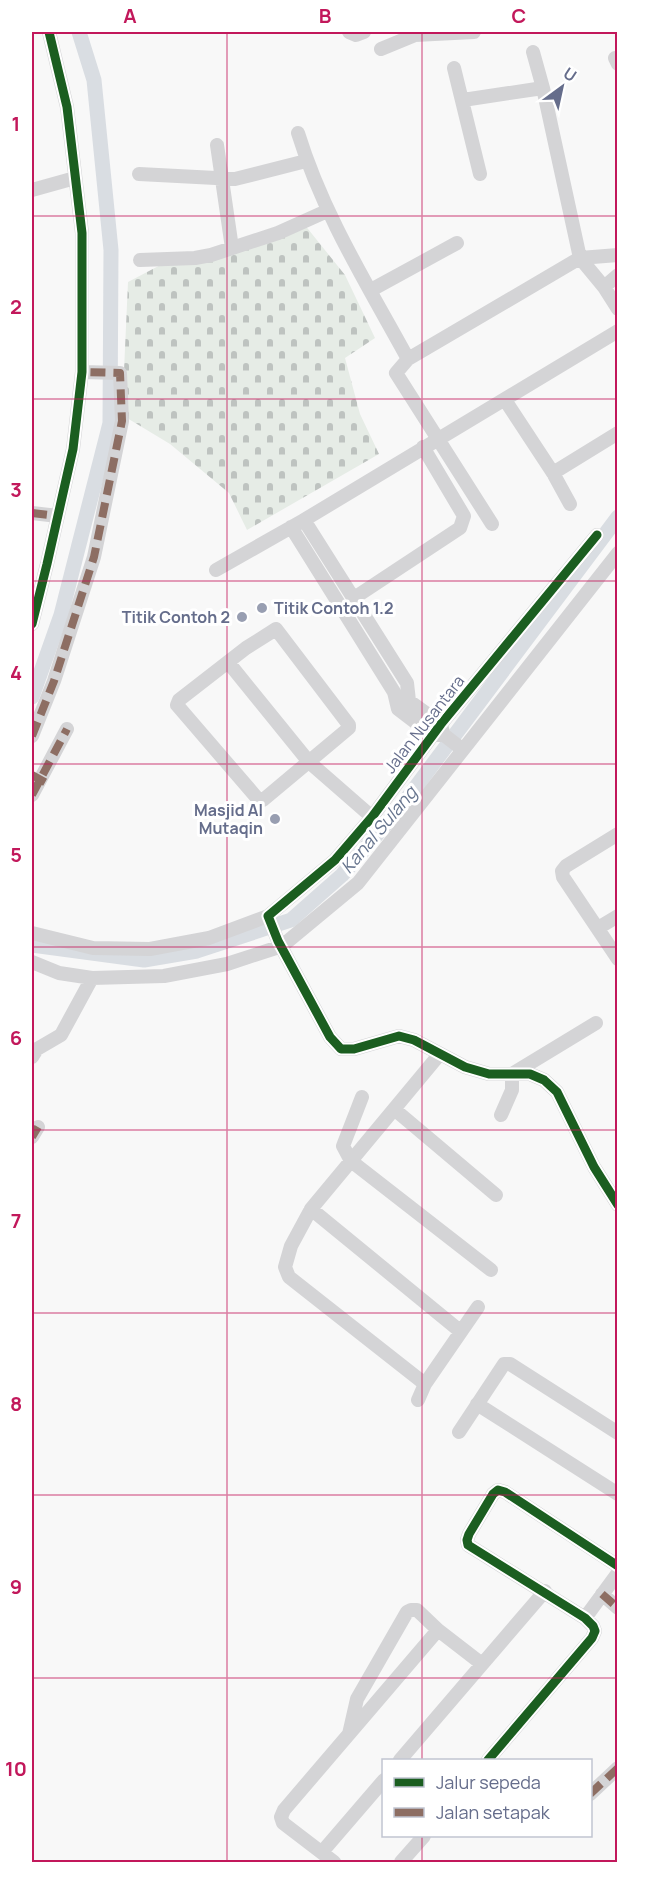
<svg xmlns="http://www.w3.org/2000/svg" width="649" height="1894" font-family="Manrope,sans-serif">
  <defs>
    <pattern id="cemetery-stones" width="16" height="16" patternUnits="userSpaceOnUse" patternTransform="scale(1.5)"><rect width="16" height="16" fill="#e6ece6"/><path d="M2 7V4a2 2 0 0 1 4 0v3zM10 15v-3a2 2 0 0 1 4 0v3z" fill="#bec3c0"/></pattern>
  </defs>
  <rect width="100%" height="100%" fill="#f8f8f8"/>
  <path fill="url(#cemetery-stones)" d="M 304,224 L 345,275 L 375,338 L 345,358 L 360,414 L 379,454 L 247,530 L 229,493 L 170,444 L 122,415 L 128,282 L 170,260 Z"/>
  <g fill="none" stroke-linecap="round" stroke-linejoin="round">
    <path stroke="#d9dde2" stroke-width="15" d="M 32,697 L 61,615 L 110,423 L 111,250 L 94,80 L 79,32
      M 32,945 L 144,960 L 197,951 L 291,920 L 342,875 L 403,804 L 618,517"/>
    <path stroke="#d4d4d6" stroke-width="14" d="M 349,32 L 356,35 L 364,32
      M 381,49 L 415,35 L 474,32
      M 533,52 L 543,88 L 580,258 L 604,287 L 618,309
      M 615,58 L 618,64
      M 454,68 L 480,174
      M 463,100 L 543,88
      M 298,133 C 323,214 367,284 408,359 L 396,373 L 492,524
      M 217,145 L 232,248
      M 139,174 L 235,179 L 306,161
      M 32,190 L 75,178
      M 140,260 L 195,258 L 211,255 L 278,233 L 327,211
      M 604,287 L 618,275
      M 371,290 L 457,243
      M 408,359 L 580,258 L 618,255
      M 505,400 L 553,473 L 570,504
      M 553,473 L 618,433
      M 32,513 L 58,516
      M 304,520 L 407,683 L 409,701 L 441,724 L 443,733
      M 291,527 L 394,692 L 398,709 L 432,735 L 444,735 L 462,749
      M 597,535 L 441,724 L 372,817 L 335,860 L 268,916 L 278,941 L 330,1037 L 341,1049 L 354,1049 L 399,1036 L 414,1040 L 465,1067 L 489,1074 L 530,1074 L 544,1080 L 557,1092 L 594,1167 L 618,1205
      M 216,570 L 304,520 L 618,331
      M 354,598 L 460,528 L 464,516 L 423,447
      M 32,624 L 47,564 L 73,449 L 82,372 L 82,233 L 67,107 L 49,32
      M 276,629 L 349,725 L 349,728 L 263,800 L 257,798 L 177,705 L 179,700 L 246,648 Z
      M 228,662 L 309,762 L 372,817
      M 32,736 L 54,681 L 94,557 L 122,421 L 120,373 L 82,372
      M 32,795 L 67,729
      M 618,834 L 566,866 L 562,871 L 563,877 L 618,959
      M 598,928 L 618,916
      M 32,933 L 93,948 L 150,949 L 209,938 L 268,916
      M 32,962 L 59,973 L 92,978 L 164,976 L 227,964 L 282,946 L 358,883 L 618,553
      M 32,1057 L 37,1049 L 61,1035 L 92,978
      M 362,1097 L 343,1146 L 351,1161 L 491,1270
      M 394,1109 L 496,1195
      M 501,1115 L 512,1090 L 512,1074 L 596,1023
      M 32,1137 L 38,1127
      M 311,1209 L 460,1331
      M 425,1384 L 289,1277 L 285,1267 L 291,1246 L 311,1209 L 439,1055
      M 418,1400 L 425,1384 L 478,1307
      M 477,1404 L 618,1494
      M 459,1432 L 504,1364 L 510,1364 L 618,1433
      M 602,1594 L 618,1608
      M 585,1618 L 618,1573
      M 349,1734 L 357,1699 L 407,1612 L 411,1610 L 417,1610 L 438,1630 L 482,1664
      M 400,1760 L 545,1591
      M 488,1760 L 592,1638 L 595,1631 L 593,1626 L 585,1618 L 468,1545 L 467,1540 L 469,1534 L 493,1494 L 498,1490 L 505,1492 L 618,1566
      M 590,1794 L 618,1768
      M 322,1852 L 384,1780
      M 334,1862 L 283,1823 L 281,1817 L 284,1810 L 438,1630
      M 401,1862 L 424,1836"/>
    <path stroke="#8d6e63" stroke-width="8" stroke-dasharray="15 8" stroke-linecap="butt" d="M 32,513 L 58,516
      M 32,736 L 54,681 L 94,557 L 122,421 L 120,373 L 82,372
      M 32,775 L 50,785
      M 32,795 L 67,729
      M 32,1137 L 38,1127
      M 602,1594 L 618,1608
      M 590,1794 L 618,1768"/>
    <g stroke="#fff" stroke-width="13">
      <path id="cycleway" d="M 597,535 L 441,724 L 372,817 L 335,860 L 268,916 L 278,941 L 330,1037 L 341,1049 L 354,1049 L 399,1036 L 414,1040 L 465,1067 L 489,1074 L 530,1074 L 544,1080 L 557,1092 L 594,1167 L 618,1205
        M 32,624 L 47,564 L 73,449 L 82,372 L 82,233 L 67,107 L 49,32
        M 488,1760 L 592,1638 L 595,1631 L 593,1626 L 585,1618 L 468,1545 L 467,1540 L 469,1534 L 493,1494 L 498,1490 L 505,1492 L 618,1566"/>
    </g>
    <use href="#cycleway" stroke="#1b5e20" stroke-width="9"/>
  </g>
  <path fill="none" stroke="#c2185b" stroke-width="1.5" stroke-opacity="0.55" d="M 227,32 L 227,1862M 422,32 L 422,1760M 32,216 L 618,216M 32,399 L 618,399M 32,581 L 618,581M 32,764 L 618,764M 32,947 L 618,947M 32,1130 L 618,1130M 32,1313 L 618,1313M 32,1495 L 618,1495M 32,1678 L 618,1678M 422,1836 L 422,1862"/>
  <g fill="#989eb1" stroke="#fff" stroke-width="2">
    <circle cx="262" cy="608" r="6"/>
    <circle cx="242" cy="617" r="6"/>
    <circle cx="275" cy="819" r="6"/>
  </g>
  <g text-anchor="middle" stroke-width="6" stroke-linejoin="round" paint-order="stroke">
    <g font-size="16" font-weight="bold" fill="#656d8b" stroke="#fff" text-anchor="end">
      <text x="274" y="614" text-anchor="start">Titik Contoh 1.2</text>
      <text x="230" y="623">Titik Contoh 2</text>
      <text x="263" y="816">Masjid Al<tspan x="263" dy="18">Mutaqin</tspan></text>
    </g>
    <g font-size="16" fill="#656d8b" stroke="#fff">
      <text transform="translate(424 724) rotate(-52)" y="6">Jalan Nusantara</text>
    </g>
    <g font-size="18" font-style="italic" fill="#66748d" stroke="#fff">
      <text transform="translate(379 830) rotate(-50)" y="6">Kanal Sulang</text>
    </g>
  </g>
  <rect width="649" height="1894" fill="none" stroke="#ffffff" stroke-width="66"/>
  <rect x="382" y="1759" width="210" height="78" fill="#ffffff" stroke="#c1c5d1" stroke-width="1.5"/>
  <rect x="394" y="1778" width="30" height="9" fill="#1b5e20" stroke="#c1c5d1" stroke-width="1.5"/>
  <text x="436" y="1789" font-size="18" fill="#656d8b">Jalur sepeda</text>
  <rect x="394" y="1808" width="30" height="9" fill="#8d6e63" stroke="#c1c5d1" stroke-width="1.5"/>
  <text x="436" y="1819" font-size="18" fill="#656d8b">Jalan setapak</text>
  <g transform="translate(562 87) rotate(33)" stroke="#ffffff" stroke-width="4.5" paint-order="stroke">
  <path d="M0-4.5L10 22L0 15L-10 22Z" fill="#656d8b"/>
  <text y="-9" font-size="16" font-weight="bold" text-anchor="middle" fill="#656d8b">U</text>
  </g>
  <rect x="33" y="33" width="583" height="1828" fill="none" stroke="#c2185b" stroke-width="2"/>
  <g font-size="20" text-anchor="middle" font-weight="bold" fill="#c2185b">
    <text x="130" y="23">A</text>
    <text x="325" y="23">B</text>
    <text x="519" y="23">C</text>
    <text x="16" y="131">1</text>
    <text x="16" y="314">2</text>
    <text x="16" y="497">3</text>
    <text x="16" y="680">4</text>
    <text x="16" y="862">5</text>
    <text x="16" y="1045">6</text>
    <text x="16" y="1228">7</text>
    <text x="16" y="1411">8</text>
    <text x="16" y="1594">9</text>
    <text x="16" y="1776">10</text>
  </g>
</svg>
